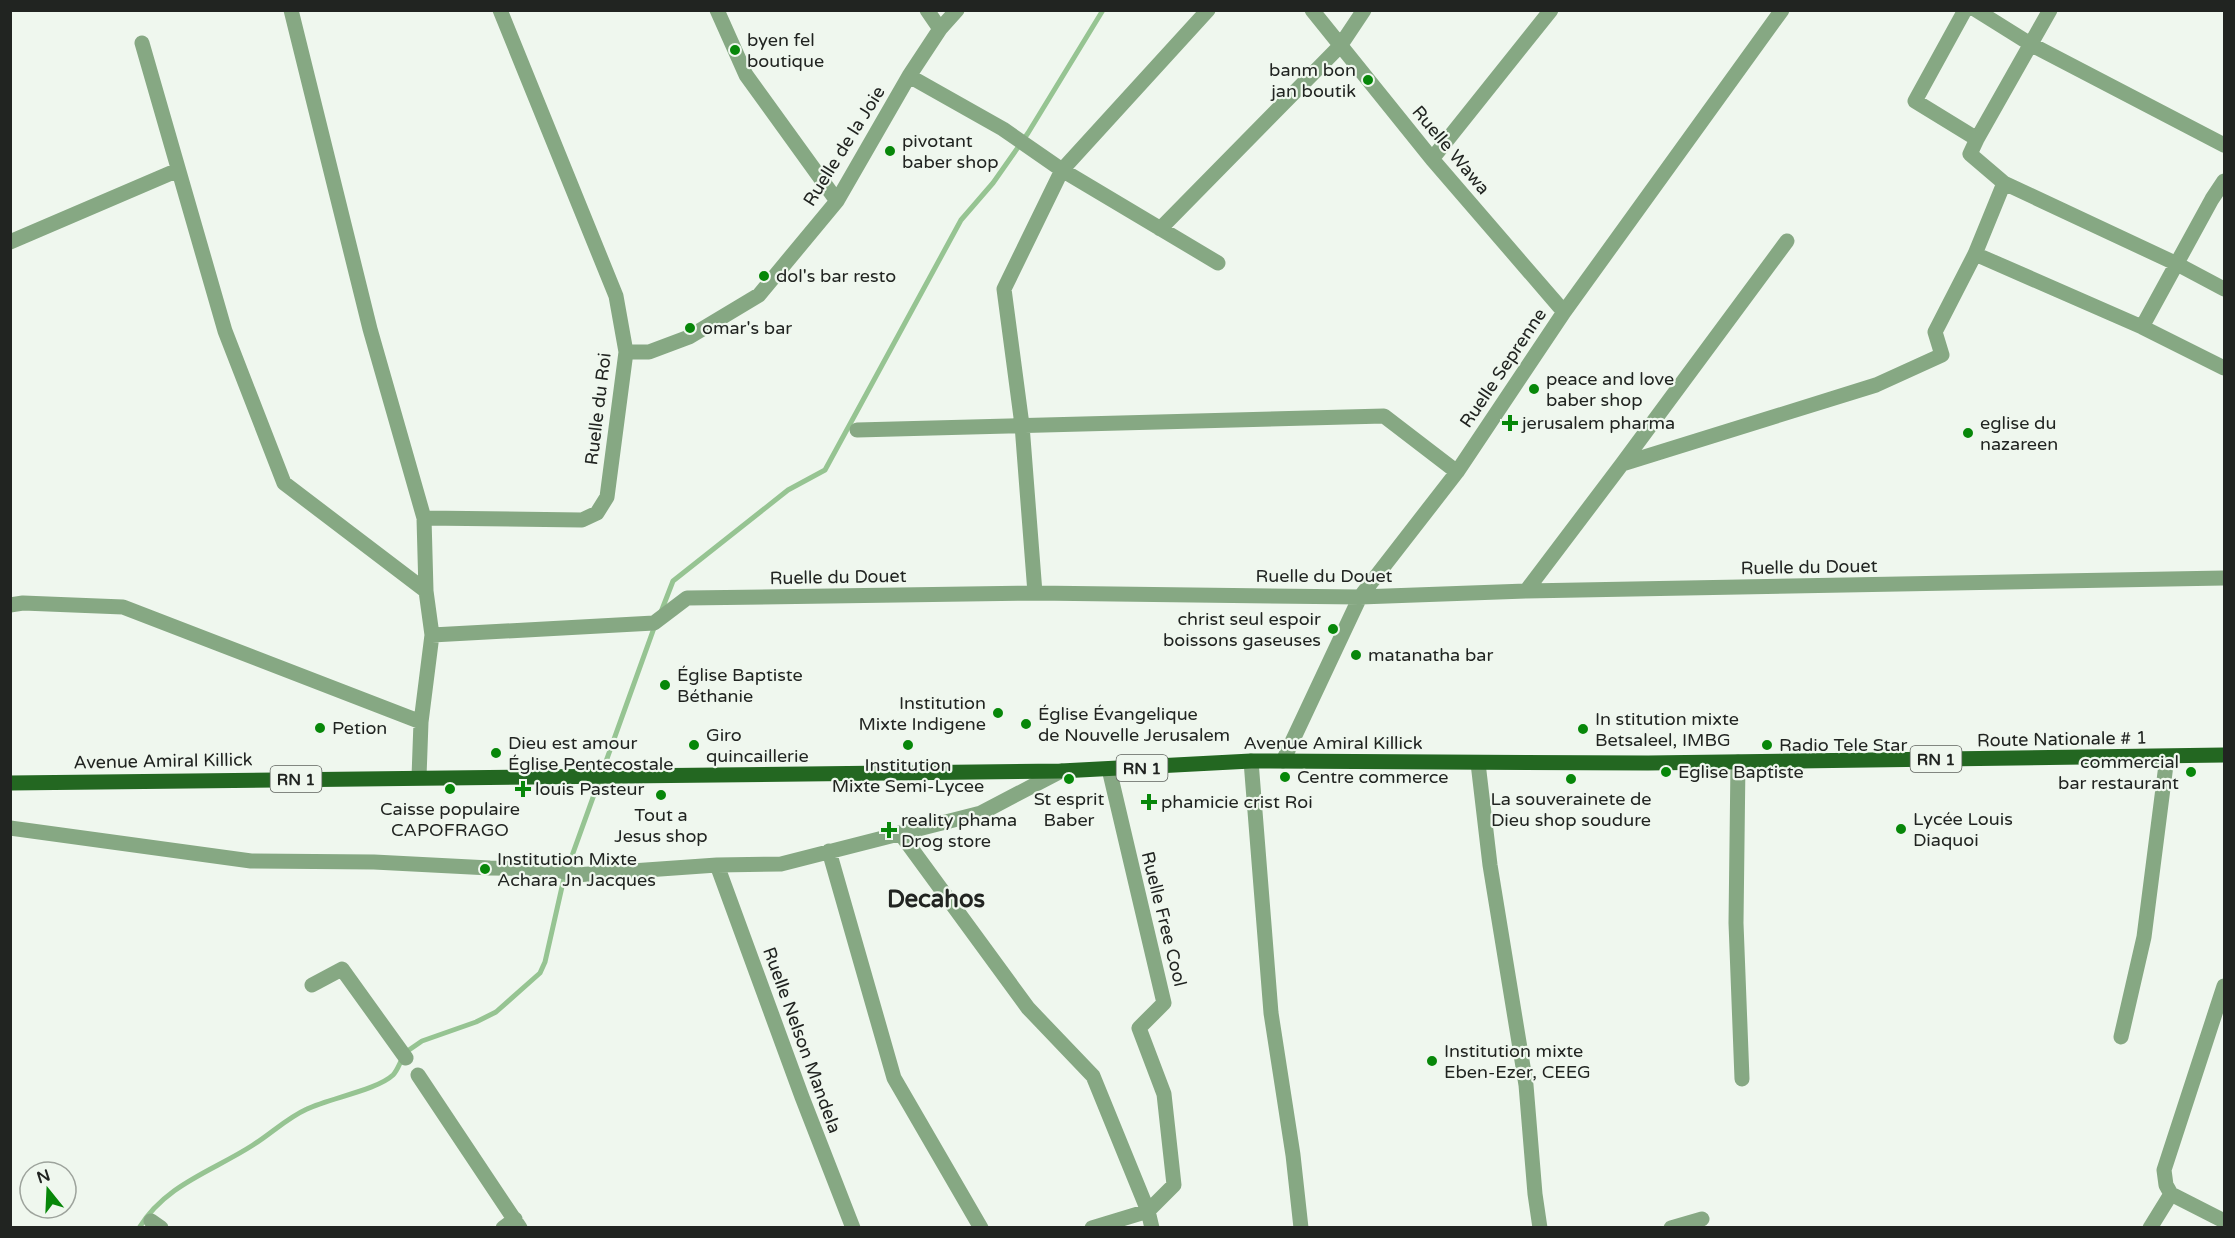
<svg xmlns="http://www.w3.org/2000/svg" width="2235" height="1238" font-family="'Varela Round',sans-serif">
  <rect width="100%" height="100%" fill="#eff7ee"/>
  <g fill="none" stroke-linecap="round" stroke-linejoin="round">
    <path stroke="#96c492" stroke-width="5" d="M 661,612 L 673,581 L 788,490 L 825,470 L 961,220 L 993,183 L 1028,133 L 1103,10
      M 406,1052 L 422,1041 L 476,1022 L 496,1012 L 540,973 L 545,962 L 564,878 L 654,628
      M 139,1228 C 166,1184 213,1171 253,1145 C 272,1133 287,1118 307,1109 C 330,1098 377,1090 393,1075 C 397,1071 399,1065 402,1059"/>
    <path stroke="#86a883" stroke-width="15" d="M 291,10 L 370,329 L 424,518 L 426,591 L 432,635 L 421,722 L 419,777
      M 717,10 L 746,75 L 837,201
      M 927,10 L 940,29
      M 1312,10 L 1432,159 L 1564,312
      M 1976,10 L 2032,45 L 2224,145
      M 142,43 L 225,331 L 284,483 L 426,591
      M 909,76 L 1003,129 L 1062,170 L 1218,263
      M 1977,139 L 2050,10
      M 1432,159 L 1551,10
      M 2004,183 L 2177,264 L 2224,289
      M 1160,229 L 1340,46 L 1364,10
      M 10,242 L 178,170
      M 1975,254 L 2142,327 L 2224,368
      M 2142,327 L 2212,199 L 2224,181
      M 626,352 L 649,352 L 689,337 L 759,295 L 837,201 L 909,76 L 940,29 L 957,10
      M 857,430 L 1384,416 L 1457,472
      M 1622,464 L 1876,385 L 1942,355 L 1935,332 L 1975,254 L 2004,183 L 1970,154 L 1977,139 L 1915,101 L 1965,10
      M 424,518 L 582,520 L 597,513 L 607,497 L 626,352 L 616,296 L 500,10
      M 1526,591 L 1622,464 L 1787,241
      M 1035,593 L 1022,425 L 1004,289 L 1062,170 L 1208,10
      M 10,605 L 23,603 L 123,607 L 421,722
      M 432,635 L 654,623 L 687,598 L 1035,593 L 1360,597 L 1526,591 L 2224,578
      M 1251,761 L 1271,1013 L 1293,1155 L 1301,1228
      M 1283,761 L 1360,597 L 1457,472 L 1564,312 L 1782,10
      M 1738,762 L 1736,923 L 1742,1079
      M 1478,763 L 1490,865 L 1526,1085 L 1535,1194 L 1540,1228
      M 10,828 L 251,861 L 374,862 L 490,868 L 554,869 L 575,875 L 717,865 L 781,864 L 981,813 L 1061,771
      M 900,833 L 1028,1008 L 1093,1076 L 1148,1211 L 1152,1228
      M 829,851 L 894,1078 L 981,1228
      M 717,865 L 802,1097 L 853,1228
      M 312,985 L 342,969 L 406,1058
      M 2224,986 L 2164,1170 L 2166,1185 L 2171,1194 L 2224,1221
      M 2121,1037 L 2144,937 L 2167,757
      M 418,1075 L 520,1228
      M 151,1221 L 161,1228
      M 503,1228 L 515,1219
      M 1092,1228 L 1148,1211 L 1174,1185 L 1164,1094 L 1139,1028 L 1164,1003 L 1109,769
      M 1671,1228 L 1702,1219
      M 2150,1228 L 2171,1194"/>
    <path stroke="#236721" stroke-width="15" d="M 10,783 L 1061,771 L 1251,761 L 1648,763 L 2224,755"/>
  </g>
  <g fill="#078709" stroke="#eff7ee" stroke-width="2">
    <circle cx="735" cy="50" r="6"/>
    <circle cx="1368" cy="80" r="6"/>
    <circle cx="890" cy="151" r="6"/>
    <circle cx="764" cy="276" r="6"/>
    <circle cx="690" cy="328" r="6"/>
    <circle cx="1534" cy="389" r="6"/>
    <path d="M1507 414h6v6h6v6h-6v6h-6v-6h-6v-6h6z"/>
    <circle cx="1968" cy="433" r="6"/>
    <circle cx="1333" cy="629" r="6"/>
    <circle cx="1356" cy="655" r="6"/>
    <circle cx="665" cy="685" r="6"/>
    <circle cx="998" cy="713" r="6"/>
    <circle cx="1026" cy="724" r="6"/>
    <circle cx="320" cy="728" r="6"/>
    <circle cx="1583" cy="729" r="6"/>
    <circle cx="694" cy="745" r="6"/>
    <circle cx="908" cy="745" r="6"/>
    <circle cx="1767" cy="745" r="6"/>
    <circle cx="496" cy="753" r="6"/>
    <circle cx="1666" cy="772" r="6"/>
    <circle cx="2191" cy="772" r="6"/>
    <circle cx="1285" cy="777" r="6"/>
    <circle cx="1069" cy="779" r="6"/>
    <circle cx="1571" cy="779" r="6"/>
    <circle cx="450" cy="789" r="6"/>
    <path d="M520 780h6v6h6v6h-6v6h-6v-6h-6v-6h6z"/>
    <circle cx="661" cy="795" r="6"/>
    <path d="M1146 793h6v6h6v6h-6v6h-6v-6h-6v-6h6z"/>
    <circle cx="1901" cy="829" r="6"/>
    <path d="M886 821h6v6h6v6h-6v6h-6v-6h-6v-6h6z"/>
    <circle cx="485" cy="869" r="6"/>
    <circle cx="1432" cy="1061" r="6"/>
  </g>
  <g text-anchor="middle" stroke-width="4.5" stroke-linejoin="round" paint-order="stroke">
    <g fill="#eff7ee" stroke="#5f635e" stroke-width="1.5">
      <rect x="1910.5" y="746" width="51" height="26" rx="4.5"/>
      <rect x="1116.5" y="755" width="51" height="26" rx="4.5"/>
      <rect x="270.5" y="766" width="51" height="26" rx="4.5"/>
    </g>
    <g font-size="16" font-weight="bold" fill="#212421">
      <text x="1936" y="765">RN 1</text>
      <text x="1142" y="774">RN 1</text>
      <text x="296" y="785">RN 1</text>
    </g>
    <g font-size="18" fill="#212421" stroke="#eff7ee" text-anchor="start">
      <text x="747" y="46">byen fel<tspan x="747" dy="21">boutique</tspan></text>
      <text x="1356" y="76" text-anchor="end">banm bon<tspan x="1356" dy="21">jan boutik</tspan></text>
      <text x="902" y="147">pivotant<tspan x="902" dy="21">baber shop</tspan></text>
      <text x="776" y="282">dol's bar resto</text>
      <text x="702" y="334">omar's bar</text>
      <text x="1546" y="385">peace and love<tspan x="1546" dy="21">baber shop</tspan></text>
      <text x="1522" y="429">jerusalem pharma</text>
      <text x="1980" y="429">eglise du<tspan x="1980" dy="21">nazareen</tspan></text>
      <text x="1321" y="625" text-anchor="end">christ seul espoir<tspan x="1321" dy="21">boissons gaseuses</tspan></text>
      <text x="1368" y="661">matanatha bar</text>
      <text x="677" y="681">Église Baptiste<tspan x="677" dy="21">Béthanie</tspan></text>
      <text x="986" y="709" text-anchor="end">Institution<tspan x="986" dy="21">Mixte Indigene</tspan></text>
      <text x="1038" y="720">Église Évangelique<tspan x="1038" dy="21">de Nouvelle Jerusalem</tspan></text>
      <text x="1595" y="725">In stitution mixte<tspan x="1595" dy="21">Betsaleel, IMBG</tspan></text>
      <text x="332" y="734">Petion</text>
      <text x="706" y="741">Giro<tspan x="706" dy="21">quincaillerie</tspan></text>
      <text x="508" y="749">Dieu est amour<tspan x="508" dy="21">Église Pentecostale</tspan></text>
      <text x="1779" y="751">Radio Tele Star</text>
      <text x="2179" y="768" text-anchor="end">commercial<tspan x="2179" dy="21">bar restaurant</tspan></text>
      <text x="908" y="771" text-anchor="middle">Institution<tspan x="908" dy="21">Mixte Semi-Lycee</tspan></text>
      <text x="1678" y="778">Eglise Baptiste</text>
      <text x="1297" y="783">Centre commerce</text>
      <text x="535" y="795">louis Pasteur</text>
      <text x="1069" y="805" text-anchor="middle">St esprit<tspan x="1069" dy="21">Baber</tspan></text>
      <text x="1571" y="805" text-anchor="middle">La souverainete de<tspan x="1571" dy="21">Dieu shop soudure</tspan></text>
      <text x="1161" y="808">phamicie crist Roi</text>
      <text x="450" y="815" text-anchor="middle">Caisse populaire<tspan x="450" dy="21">CAPOFRAGO</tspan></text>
      <text x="661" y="821" text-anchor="middle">Tout a<tspan x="661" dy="21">Jesus shop</tspan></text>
      <text x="1913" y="825">Lycée Louis<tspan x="1913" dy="21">Diaquoi</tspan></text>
      <text x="901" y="826">reality phama<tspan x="901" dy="21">Drog store</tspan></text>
      <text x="497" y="865">Institution Mixte<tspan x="497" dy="21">Achara Jn Jacques</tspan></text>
      <text x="1444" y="1057">Institution mixte<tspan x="1444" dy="21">Eben-Ezer, CEEG</tspan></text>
    </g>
    <g font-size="18" fill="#212421" stroke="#eff7ee">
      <text transform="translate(844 146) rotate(-58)" y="6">Ruelle de la Joie</text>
      <text transform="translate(1451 150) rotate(50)" y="6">Ruelle Wawa</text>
      <text transform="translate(1503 368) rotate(-56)" y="6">Ruelle Seprenne</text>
      <text transform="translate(598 409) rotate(-83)" y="6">Ruelle du Roi</text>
      <text transform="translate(1809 567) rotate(-1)" y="6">Ruelle du Douet</text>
      <text x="1324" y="582">Ruelle du Douet</text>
      <text transform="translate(838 577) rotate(-1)" y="6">Ruelle du Douet</text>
      <text transform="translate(2062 739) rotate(-1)" y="6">Route Nationale # 1</text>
      <text x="1333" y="749">Avenue Amiral Killick</text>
      <text transform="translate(163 761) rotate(-1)" y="6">Avenue Amiral Killick</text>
      <text transform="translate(1164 919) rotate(76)" y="6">Ruelle Free Cool</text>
      <text transform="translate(802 1040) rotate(70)" y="6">Ruelle Nelson Mandela</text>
    </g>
    <g font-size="24" font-weight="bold" fill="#212421" stroke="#eff7ee">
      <text x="936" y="907">Decahos</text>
    </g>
  </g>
  <rect width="2235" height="1238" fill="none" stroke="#212421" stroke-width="24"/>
  <g transform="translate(48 1190) rotate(342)"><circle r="28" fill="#eff7ee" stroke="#9da39c" stroke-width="1.5"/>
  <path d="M0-4.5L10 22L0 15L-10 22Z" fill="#078709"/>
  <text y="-9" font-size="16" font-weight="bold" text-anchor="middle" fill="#212421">N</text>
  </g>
</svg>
